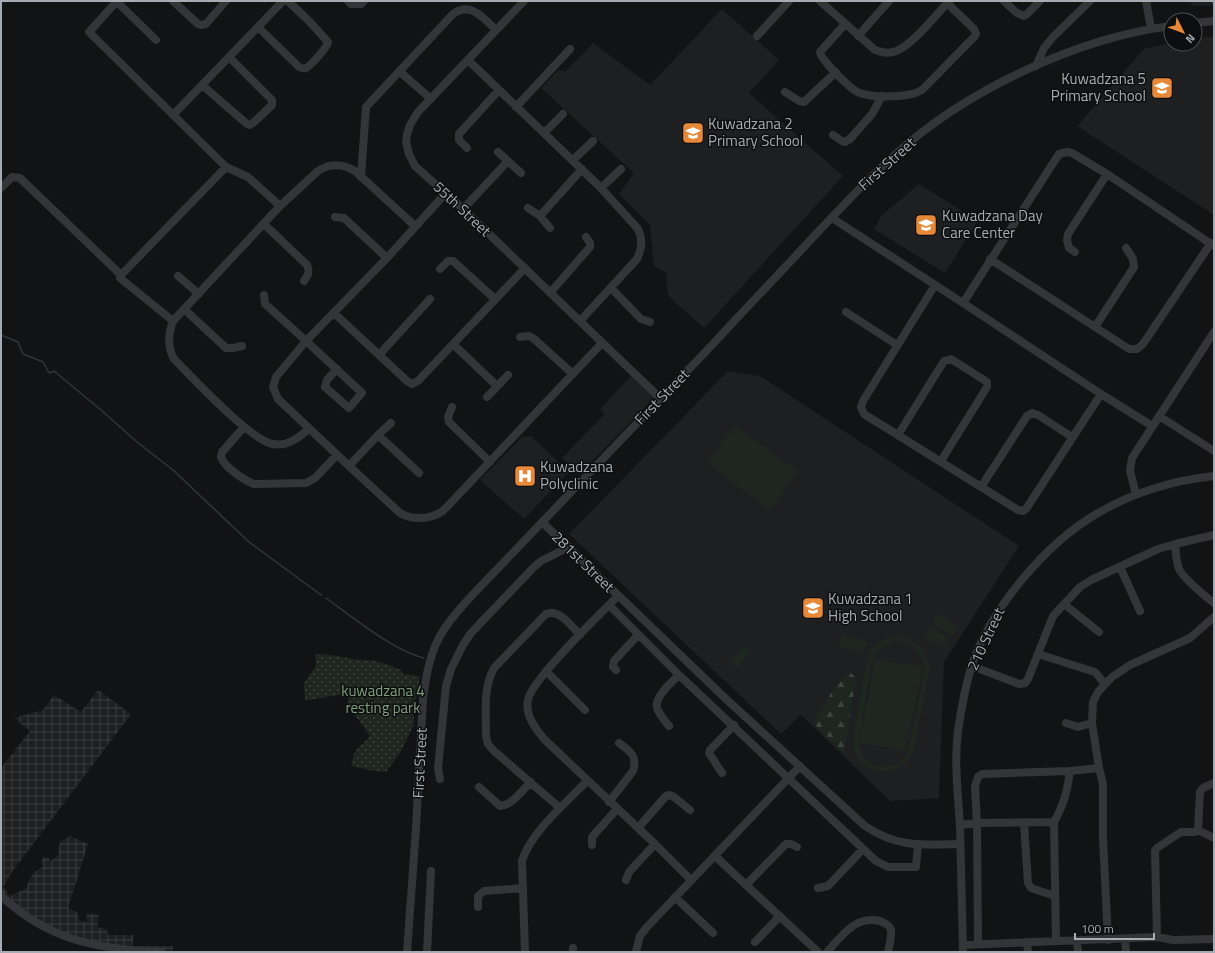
<svg xmlns="http://www.w3.org/2000/svg" width="1215" height="953" font-family="'Titillium Web',sans-serif">
  <defs>
    <pattern id="industrial-grid" width="8" height="8" patternUnits="userSpaceOnUse"><rect width="8" height="8" fill="#1e1f21"/><path d="M0 4h8M4 0v8" fill="none" stroke="#3c3d3f"/></pattern>
    <pattern id="forest-firs" width="22" height="20" patternUnits="userSpaceOnUse"><rect width="22" height="20" fill="#1f261f"/><path d="M5 1l3.5 6h-7zM16 11l3.5 6h-7z" fill="#3d433d"/></pattern>
    <pattern id="park-dots" width="8" height="8" patternUnits="userSpaceOnUse"><rect width="8" height="8" fill="#1f261f"/><path d="M2 2h.1M6 6h.1" fill="none" stroke="#3d433d" stroke-width="1.8" stroke-linecap="round"/></pattern>
  </defs>
  <rect width="100%" height="100%" fill="#121314"/>
  <path fill="#1e1f21" d="M 1186,1 L 1214,1 L 1214,5 L 1195,6 Z
    M 722,9 L 779,60 L 749,93 L 843,176 L 704,328 L 668,296 L 666,273 L 654,266 L 650,225 L 619,194 L 634,173 L 541,88 L 558,70 L 566,71 L 593,43 L 650,85 Z
    M 1203,37 L 1214,37 L 1214,215 L 1077,126 L 1144,49 L 1171,43 L 1171,44 L 1195,44 L 1195,40 L 1203,39 Z
    M 919,184 L 978,221 L 945,273 L 874,229 L 881,216 Z
    M 728,371 L 760,376 L 1019,546 L 944,662 L 939,798 L 890,801 L 801,715 L 781,734 L 569,534 Z
    M 631,376 L 654,398 L 579,475 L 562,458 L 605,414 L 600,409 Z
    M 531,436 L 569,472 L 524,519 L 480,480 L 522,437 Z"/>
  <path fill="url(#industrial-grid)" d="M 98,690 L 131,714 L 12,872 L 3,887 L 10,896 L 27,888 L 28,882 L 34,872 L 43,867 L 41,861 L 44,857 L 48,857 L 51,861 L 58,855 L 60,842 L 70,836 L 88,844 L 68,908 L 77,912 L 80,921 L 86,922 L 87,913 L 99,915 L 97,927 L 107,929 L 108,935 L 134,935 L 132,946 L 173,946 L 172,952 L 137,950 L 76,941 L 19,910 L 1,894 L 1,768 L 30,731 L 14,718 L 43,710 L 54,695 L 81,712 Z"/>
  <path fill="#1f261f" fill-rule="evenodd" d="M 735,425 L 798,472 L 770,510 L 707,463 Z
    M 938,613 L 958,627 L 951,636 L 932,622 Z
    M 930,626 L 949,639 L 943,648 L 924,635 Z
    M 843,634 L 867,642 L 863,653 L 839,646 Z
    M 896,635 C 917,640 926,646 930,668 L 914,751 L 906,763 L 896,769 L 887,772 L 874,771 L 863,765 L 856,756 L 853,743 C 856,725 864,657 874,646 C 879,640 889,638 896,635 ZM 897,641 C 914,644 922,651 925,668 L 908,750 C 907,753 905,756 903,758 C 892,769 871,769 863,756 C 861,752 860,747 859,743 L 872,660 C 879,648 884,645 897,641 Z
    M 744,645 L 751,651 L 736,668 L 729,662 Z
    M 875,659 L 923,667 L 905,751 L 860,743 Z"/>
  <path fill="url(#forest-firs)" d="M 850,672 L 856,678 L 844,753 L 813,723 L 834,688 Z"/>
  <path fill="url(#park-dots)" d="M 315,654 L 332,655 L 353,659 L 377,661 L 400,669 L 403,674 L 420,676 L 414,710 L 414,725 L 400,753 L 386,772 C 374,772 363,768 351,766 L 355,751 L 370,736 L 347,704 L 349,695 L 337,695 L 305,701 L 304,683 L 316,666 Z"/>
  <g fill="none" stroke-linecap="round" stroke-linejoin="round">
    <path stroke="#2d373c" stroke-width="1.5" d="M 1,335 L 18,342 L 23,354 L 43,362 L 49,373 L 54,371 L 101,410 L 137,442 L 173,470 L 249,542 L 321,595
      M 326,598 C 351,616 394,651 424,658"/>
    <path stroke="#343539" stroke-width="8" d="M 116,1 L 156,40
      M 117,1 L 89,32 L 226,167 L 248,177 L 280,206
      M 173,1 L 198,24 L 201,25 L 206,24 L 226,1
      M 348,1 L 351,4 L 361,4 L 364,1
      M 524,1 L 418,112 L 410,125 L 407,135 L 406,142 L 409,154 L 415,166 L 463,209 L 661,399
      M 820,1 L 875,50 C 881,52 887,54 893,52 C 910,48 937,14 949,1
      M 1004,1 L 1017,13 L 1024,16 L 1026,15 L 1040,1
      M 1146,1 L 1151,28
      M 1195,23 L 1214,21
      M 845,24 L 820,52 C 820,59 852,91 860,93 C 872,98 913,98 923,89 L 974,37 L 976,34 L 974,29 L 947,3
      M 258,27 L 299,67 C 302,68 303,69 306,68 C 311,65 327,48 328,42 L 310,22 L 288,1
      M 757,36 L 789,1
      M 858,36 L 889,1
      M 468,60 L 601,188 L 638,229 C 643,240 642,248 637,259 L 580,321
      M 1036,66 L 1044,48 L 1053,37 L 1090,1
      M 399,71 L 431,99
      M 202,85 L 247,124 L 250,125 L 253,123 L 272,105 L 272,100 L 229,57
      M 785,92 L 799,101 L 804,102 L 836,72
      M 516,107 L 570,49
      M 173,115 L 283,1
      M 544,133 L 563,114
      M 833,135 L 842,141 L 845,142 L 850,139 L 872,114 L 882,96
      M 467,148 L 459,140 L 459,134 L 499,90
      M 498,152 L 521,173
      M 573,160 L 593,141
      M 361,177 L 366,107 L 453,14 C 471,1 483,18 496,30
      M 1,188 L 12,177 L 20,178 L 121,275
      M 601,188 L 621,169
      M 445,194 L 387,258 L 306,341 L 276,377 L 273,387 L 278,399 L 349,466 L 400,513 C 414,521 430,519 443,511 L 602,343
      M 528,208 L 540,216 L 550,228
      M 463,209 L 508,161
      M 540,216 L 582,169
      M 335,217 L 344,218 L 387,258
      M 832,218 L 963,303 L 1059,154 L 1067,152 L 1072,153 L 1107,174 L 1214,246
      M 264,224 L 307,265 C 310,272 308,275 304,281
      M 1075,252 L 1069,248 L 1067,240 L 1068,234 L 1107,174
      M 990,259 L 1129,349 L 1137,349 L 1143,344 L 1211,243
      M 440,269 L 448,261 L 453,261 L 495,299
      M 178,276 L 199,294
      M 935,285 L 863,401 L 861,407 L 864,414 L 1018,510 L 1023,511 L 1026,509 L 1101,394
      M 611,288 L 641,319 L 650,322
      M 550,293 L 590,247 L 590,243 L 586,237
      M 264,295 L 265,304 C 298,333 330,363 362,393 L 349,408 L 325,387 L 327,380 L 337,369
      M 963,303 L 1101,394 L 1152,426
      M 184,309 L 226,348 L 233,348 L 242,346
      M 846,312 L 897,345
      M 334,313 L 407,381 L 412,384 L 418,381 L 525,268
      M 173,321 L 120,278 L 121,275 L 226,167
      M 1095,327 L 1134,267 L 1133,259 L 1126,248
      M 520,337 L 529,336 L 533,338 L 573,374
      M 453,344 L 497,386
      M 379,355 L 430,299
      M 487,397 L 508,375
      M 452,407 L 448,417 L 449,422 L 490,462
      M 1159,416 L 1214,451
      M 244,427 L 222,452 L 221,457 C 224,467 244,480 254,484 L 306,483 L 315,478 L 337,455
      M 309,429 C 299,437 288,447 273,444 C 251,441 192,377 174,359 C 167,346 168,334 173,321 L 280,206 L 318,171 C 330,163 343,164 355,171 L 415,226
      M 378,435 L 391,423
      M 898,435 L 944,361 L 951,359 L 984,380 L 987,382 L 987,387 L 941,461
      M 349,466 L 378,435 L 419,473
      M 981,487 L 1027,416 L 1032,413 L 1038,415 L 1072,437
      M 1136,494 L 1130,471 L 1132,458 L 1214,332
      M 542,522 L 726,699 L 865,826 C 898,848 922,845 960,844
      M 1175,544 C 1176,552 1176,561 1179,569 C 1183,578 1206,597 1214,603
      M 1120,567 L 1140,611
      M 618,596 C 600,614 531,680 528,700 C 525,715 535,728 544,739 L 655,844 L 691,880
      M 1064,604 L 1099,632
      M 609,605 L 679,675 L 876,861 L 888,867 L 916,867 L 918,845
      M 1038,654 L 1095,672 L 1105,684
      M 972,666 L 1019,684 L 1025,683 L 1028,679 L 1053,616 L 1080,587 L 1091,580 L 1158,549 L 1175,544 L 1214,535
      M 616,670 L 613,667 L 614,661 L 638,635
      M 546,671 L 585,710
      M 1066,723 L 1078,727 L 1092,723
      M 669,726 C 665,721 659,714 657,708 C 654,697 672,682 679,675
      M 722,773 L 709,753 L 710,750 L 734,725
      M 440,779 L 438,768 L 446,686 L 451,669 L 463,645 L 471,633 L 534,567 L 541,561 L 569,547
      M 479,787 L 500,806 C 513,805 522,790 531,782
      M 609,802 L 633,771 C 638,756 630,751 619,743
      M 560,808 L 494,751 L 488,744 L 486,736 C 486,713 483,688 494,668 L 546,614 C 559,608 572,627 580,635
      M 1054,822 C 1064,804 1067,792 1070,771
      M 1024,823 L 1028,883 L 1031,888 L 1055,896
      M 960,825 L 977,823 L 1054,822 L 1056,941
      M 638,828 L 666,796 L 670,795 L 674,797 L 690,810
      M 1198,830 L 1200,792 L 1203,788 L 1214,783
      M 592,845 L 592,837 L 617,809
      M 715,856 L 818,952
      M 626,880 L 629,872 L 655,844
      M 746,885 L 786,844 L 791,844 L 797,847
      M 818,888 L 828,886 L 863,849
      M 1,896 C 50,941 97,949 161,952
      M 675,897 L 713,933
      M 478,907 L 478,896 L 484,891 L 523,888
      M 1157,937 L 1155,851 L 1157,848 L 1181,832 L 1195,832 L 1198,830 L 1214,838
      M 1125,939 L 1126,952
      M 1108,940 L 1103,839 L 1103,784 L 1099,768 L 1092,723 L 1093,702 L 1098,692 L 1112,677 L 1130,665 L 1190,638 L 1214,617
      M 1077,941 L 1078,952
      M 755,942 L 780,916
      M 1027,942 L 1028,952
      M 978,944 L 977,823 L 975,786 L 978,777 L 982,774 L 1070,771 L 1099,768
      M 963,945 L 1157,937 L 1173,940 L 1214,939
      M 573,948 L 573,952
      M 407,952 L 416,828 L 423,699 C 426,676 430,651 443,631 C 453,615 466,602 479,588 C 557,507 635,426 713,344 C 747,307 782,271 816,234 C 843,206 868,178 897,153 C 967,90 1077,38 1171,26
      M 427,952 L 431,871
      M 525,952 L 522,861 C 530,833 567,802 587,781
      M 636,952 L 640,936 L 647,927 L 800,766
      M 827,952 C 842,936 855,915 880,921 C 884,923 890,925 891,930 C 892,937 889,946 888,952
      M 963,952 C 962,910 961,868 960,826 C 958,794 954,763 958,731 C 961,710 965,688 971,668 C 989,610 1046,543 1098,513 C 1132,493 1174,480 1214,476"/>
  </g>
  <defs>
    <g id="school-square" transform="scale(1.15)"><rect x="-9" y="-9" width="18" height="18" rx="4" fill="#e68838" stroke="#0d0e0f"/><path d="M0-5L7-2L0 1L-7-2ZM-4 1L0 2.5L4 1V4Q0 6-4 4Z" fill="#fff"/></g>
    <g id="hospital-square" transform="scale(1.15)"><rect x="-9" y="-9" width="18" height="18" rx="4" fill="#e68838" stroke="#0d0e0f"/><path d="M-5-5h3v3.5h4V-5h3V5h-3V1.5h-4V5h-3Z" fill="#fff"/></g>
  </defs>
  <g fill-rule="evenodd">
    <use href="#school-square" x="1162" y="88"/>
    <use href="#school-square" x="693" y="133"/>
    <use href="#school-square" x="926" y="225"/>
    <use href="#hospital-square" x="525" y="476"/>
    <use href="#school-square" x="813" y="608"/>
  </g>
  <g text-anchor="middle" stroke-width="3" stroke-linejoin="round" paint-order="stroke">
    <g font-size="15" fill="#a5acb3" stroke="#0d0e0f" text-anchor="start">
      <text x="1146" y="84" text-anchor="end">Kuwadzana 5<tspan x="1146" dy="17">Primary School</tspan></text>
      <text x="708" y="129">Kuwadzana 2<tspan x="708" dy="17">Primary School</tspan></text>
      <text x="942" y="221">Kuwadzana Day<tspan x="942" dy="17">Care Center</tspan></text>
      <text x="540" y="472">Kuwadzana<tspan x="540" dy="17">Polyclinic</tspan></text>
      <text x="828" y="604">Kuwadzana 1<tspan x="828" dy="17">High School</tspan></text>
    </g>
    <g font-size="15" fill="#a5acb3" stroke="#0d0e0f">
      <text transform="translate(887 164) rotate(-42)" y="5">First Street</text>
      <text transform="translate(462 209) rotate(43)" y="5">55th Street</text>
      <text transform="translate(662 397) rotate(-46)" y="5">First Street</text>
      <text transform="translate(583 562) rotate(44)" y="5">281st Street</text>
      <text transform="translate(986 639) rotate(-65)" y="5">210 Street</text>
      <text transform="translate(420 763) rotate(-87)" y="5">First Street</text>
    </g>
    <g font-size="15" fill="#819e7d" stroke="#0d0e0f">
      <text x="383" y="696">kuwadzana 4<tspan x="383" dy="17">resting park</tspan></text>
    </g>
  </g>
  <rect width="1215" height="953" fill="none" stroke="#a5acb3" stroke-width="4"/>
  <g transform="translate(1183 32) rotate(132)"><circle r="19" fill="#0d0e0f" stroke="#4a4d51"/>
  <path d="M0-3L7 15L0 10L-7 15Z" fill="#e68838"/>
  <text y="-6" font-size="11" font-weight="bold" text-anchor="middle" fill="#a5acb3">N</text>
  </g>
  <path d="M1075 933v6h79v-6" fill="none" stroke="#a5acb3" stroke-width="2"/>
  <text x="1081" y="933" font-size="12" fill="#a5acb3" stroke="#0d0e0f" stroke-width="3" paint-order="stroke">100 m</text>
</svg>
